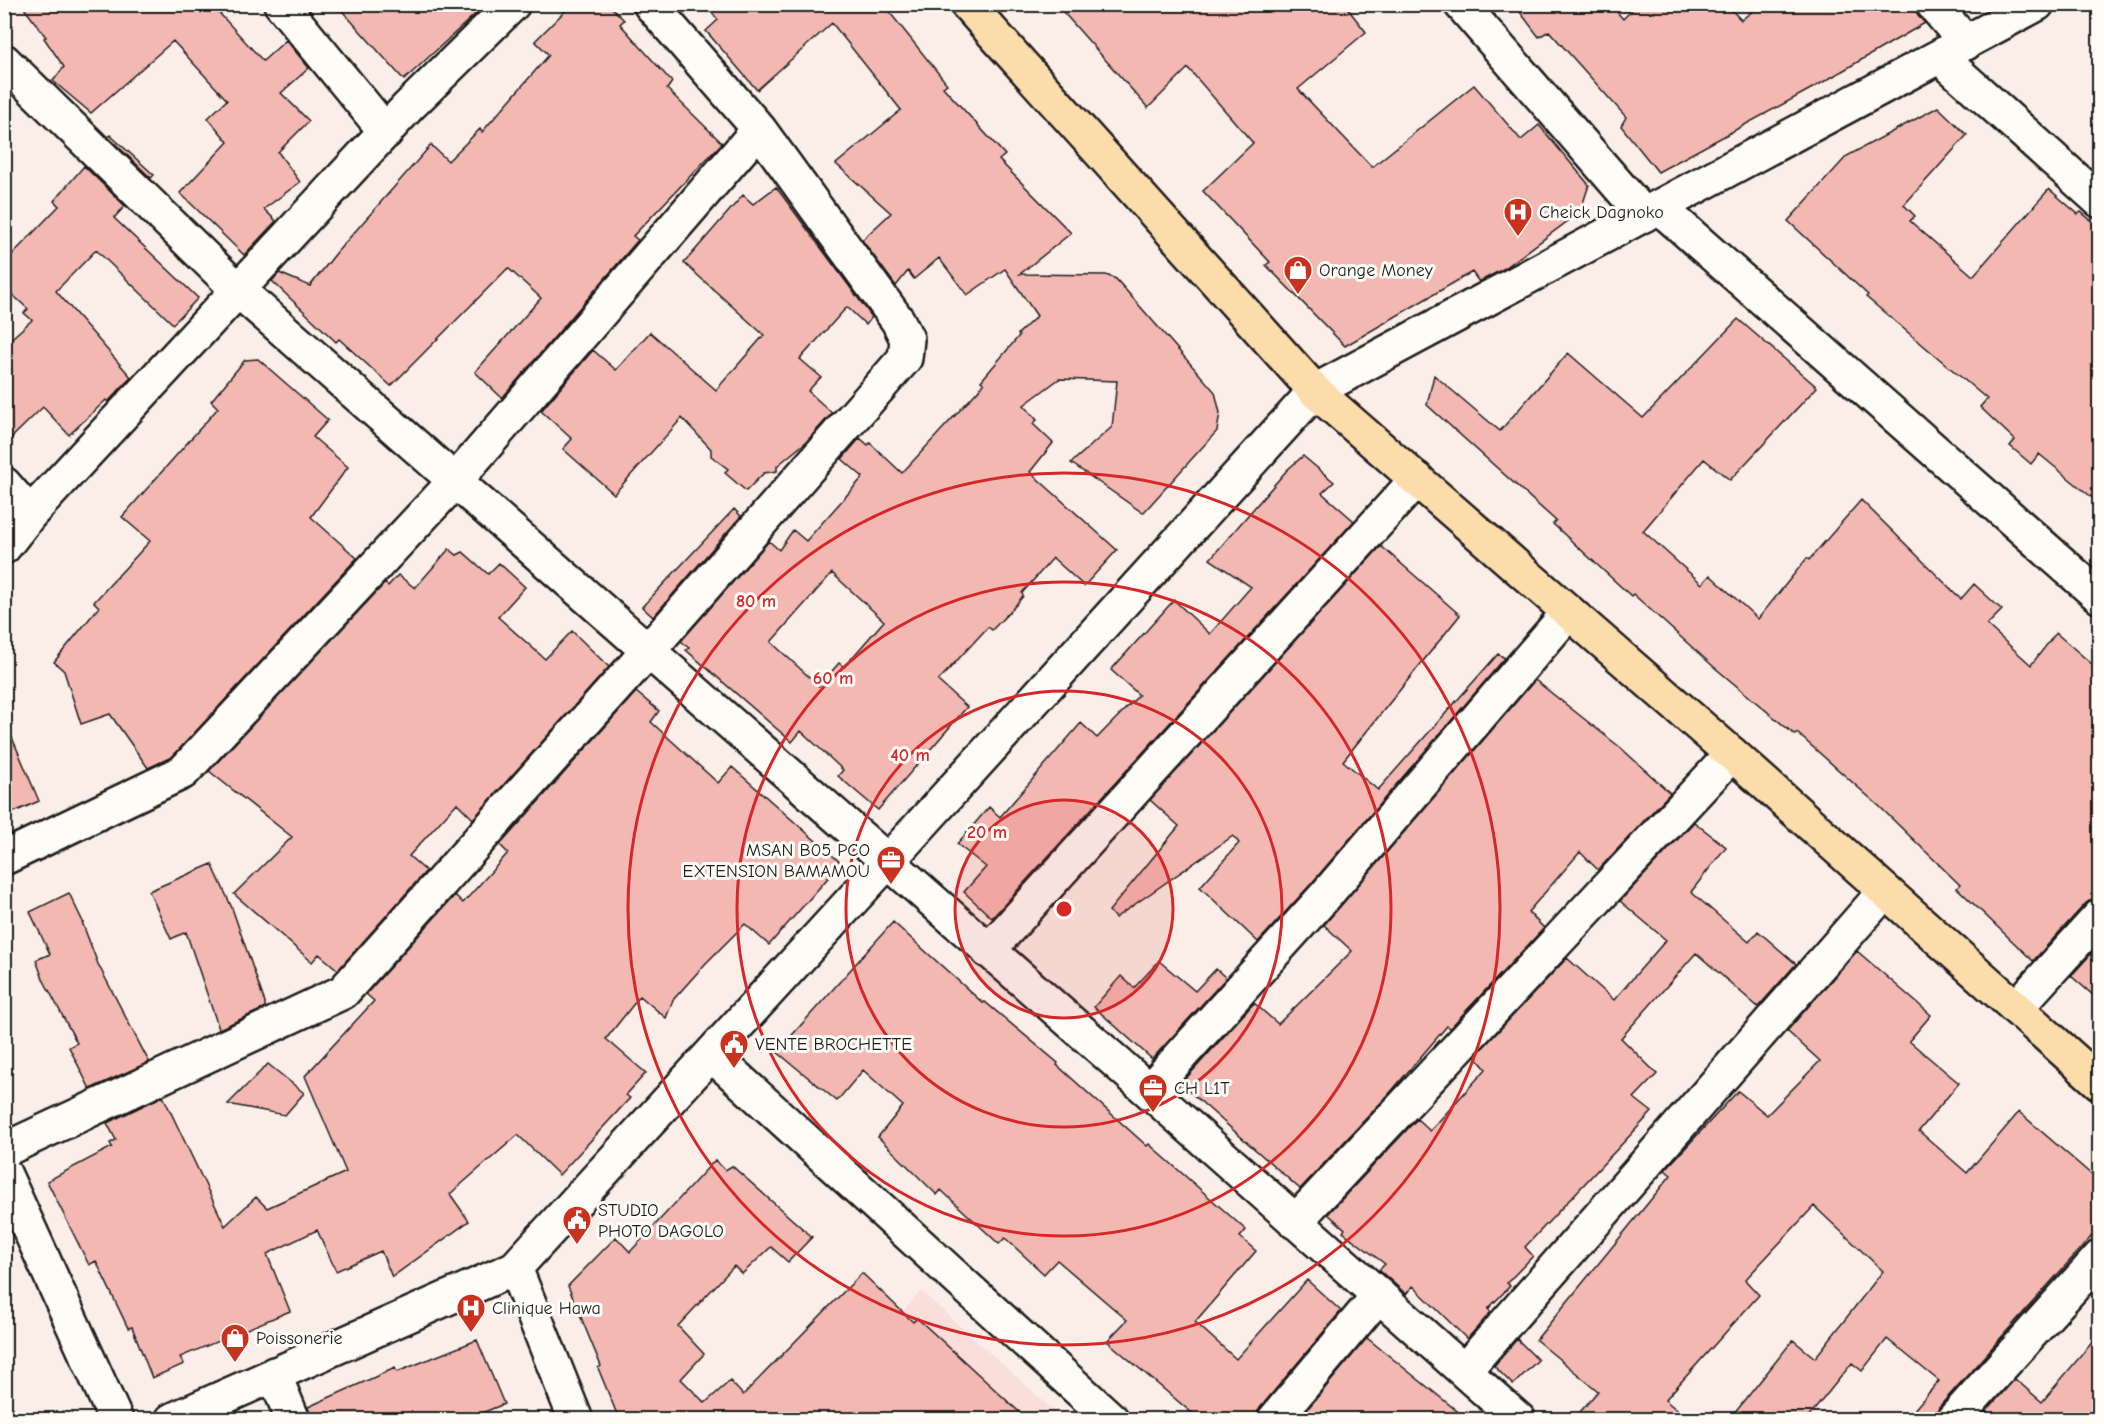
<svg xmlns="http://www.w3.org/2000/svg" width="2104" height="1424" font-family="'Comic Neue',sans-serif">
  <rect width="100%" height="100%" fill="#fbeee9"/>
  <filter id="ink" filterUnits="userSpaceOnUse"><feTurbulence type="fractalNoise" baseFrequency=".0167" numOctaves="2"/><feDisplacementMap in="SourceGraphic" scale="12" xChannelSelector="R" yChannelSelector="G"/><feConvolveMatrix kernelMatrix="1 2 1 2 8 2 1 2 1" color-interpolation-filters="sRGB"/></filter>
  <g filter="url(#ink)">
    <path fill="#f9ded9" d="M 921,1291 L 1063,1419 L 806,1420 Z"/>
    <path fill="#f4b8b3" stroke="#1c1c1c" stroke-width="1.5" fill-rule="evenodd" d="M 21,4 L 211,4 L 263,61 L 286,40 L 309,68 L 281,93 L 309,121 L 278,152 L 300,182 L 264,209 L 276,221 L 244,255 L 180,193 L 228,142 L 208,118 L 227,100 L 173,41 L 91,113 L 53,81 L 64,67 L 44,38 L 46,37 Z
      M 336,4 L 486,4 L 404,80 Z
      M 572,4 L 608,4 L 624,20 L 620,24 L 672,82 L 667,89 L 722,143 L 633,236 L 638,240 L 502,398 L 475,372 L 541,298 L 508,268 L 391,386 L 339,339 L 336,342 L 272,281 L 279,273 L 310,286 L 337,252 L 431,145 L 448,161 L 480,129 L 482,132 L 549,55 L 535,41 Z
      M 705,4 L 883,4 L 947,84 L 943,87 L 1005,155 L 999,160 L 1071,233 L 1020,274 L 1106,275 L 1116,279 L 1215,392 L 1220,413 L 1217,431 L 1143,513 L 1071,463 L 1112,427 L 1117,381 L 1059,379 L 1024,405 L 1037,420 L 1033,424 L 1053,443 L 1030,472 L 1117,550 L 1084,586 L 1053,558 L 1022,593 L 1023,596 L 1015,606 L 992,630 L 988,627 L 938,681 L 967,707 L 878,810 L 838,776 L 843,770 L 801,731 L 792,742 L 686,650 L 689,648 L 681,641 L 769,541 L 779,550 L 793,530 L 806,541 L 863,477 L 842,459 L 860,438 L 868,445 L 870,443 L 902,473 L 984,384 L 981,381 L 1019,336 L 1018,334 L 1037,316 L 1005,269 L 967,295 L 939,258 L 914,279 L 908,271 L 896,286 L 862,240 L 891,213 L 836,164 L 901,110 L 832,23 L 757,90 L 706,31 L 718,20 ZM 832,573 L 884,621 L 844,667 L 839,663 L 819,686 L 771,642 Z
      M 1056,4 L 1344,4 L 1366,32 L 1298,89 L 1372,167 L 1474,85 L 1521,140 L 1539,125 L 1589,185 L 1580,212 L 1505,268 L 1479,282 L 1472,272 L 1345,346 L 1266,265 L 1270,262 L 1203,191 L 1253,143 L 1188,68 L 1148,108 Z
      M 1514,4 L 1610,4 L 1623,19 L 1638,4 L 1726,4 L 1741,20 L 1762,4 L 1915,4 L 1918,16 L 1925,23 L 1818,85 L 1658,172 L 1621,126 L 1626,117 L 1549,31 L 1539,37 Z
      M 1938,107 L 1967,135 L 1904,205 L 1915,216 L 1910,221 L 1973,276 L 2049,189 L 2078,214 L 2081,212 L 2100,228 L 2100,504 L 2039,454 L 2031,464 L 2010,446 L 2015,440 L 1980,407 L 1987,399 L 1866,297 L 1868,295 L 1788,221 L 1847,156 Z
      M 110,135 L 154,175 L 151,178 L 108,137 Z
      M 84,166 L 125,206 L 114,218 L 198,298 L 173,324 L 96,250 L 56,291 L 131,377 L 108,402 L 106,400 L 69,435 L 43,407 L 4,445 L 4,345 L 32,320 L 24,313 L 28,309 L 4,287 L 4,263 L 59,206 L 54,201 Z
      M 776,187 L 872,317 L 866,325 L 847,307 L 800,359 L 821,377 L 808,391 L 832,413 L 806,442 L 777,466 L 777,471 L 764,473 L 746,491 L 725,473 L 728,469 L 711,456 L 711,449 L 682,418 L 614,494 L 563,449 L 572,439 L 541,411 L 593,350 L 616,370 L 650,332 L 716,390 L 764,335 L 684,263 L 743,195 L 753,204 Z
      M 1738,319 L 1817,387 L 1730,480 L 1704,459 L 1643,531 L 1702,584 L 1710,575 L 1758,619 L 1807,558 L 1809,560 L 1861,500 L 1961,599 L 1974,584 L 2002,610 L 1987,625 L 2031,665 L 2056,633 L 2100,671 L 2100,898 L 2094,898 L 2086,903 L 2033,961 L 1957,888 L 1960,885 L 1879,806 L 1797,733 L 1795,735 L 1714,667 L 1633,594 L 1631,596 L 1553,524 L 1556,521 L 1427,405 L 1434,375 L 1500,431 L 1568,353 L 1643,418 Z
      M 258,359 L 328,420 L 313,437 L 348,467 L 311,517 L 357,558 L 172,757 L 148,768 L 110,714 L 81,724 L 64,671 L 54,662 L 99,607 L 94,602 L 150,541 L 122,517 L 218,408 L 211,401 L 245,360 Z
      M 1303,456 L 1334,482 L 1322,493 L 1354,521 L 992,918 L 964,892 L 986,867 L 957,844 L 989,807 L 1000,817 L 1081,723 L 1097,738 L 1139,695 L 1111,670 L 1174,600 L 1210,634 L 1251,587 L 1210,559 L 1287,470 Z
      M 734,509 L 741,516 L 653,617 L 642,607 Z
      M 1381,546 L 1460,615 L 1343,761 L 1378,790 L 1498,654 L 1505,658 L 1311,884 L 1258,942 L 1200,887 L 1239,843 L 1233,836 L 1115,918 L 1109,911 L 1179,826 L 1150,800 Z
      M 449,549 L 457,555 L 463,552 L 488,574 L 499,563 L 525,587 L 498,617 L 545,659 L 572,631 L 609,667 L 473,819 L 457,803 L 409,856 L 426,871 L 338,970 L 319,954 L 312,962 L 234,894 L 292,837 L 209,771 L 385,583 L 388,586 L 398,575 L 415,588 Z
      M 1535,680 L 1621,748 L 1670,793 L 1598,870 L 1580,852 L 1528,912 L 1544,928 L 1450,1028 L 1447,1026 L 1389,1094 L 1300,1189 L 1181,1084 L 1254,1003 L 1278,1024 L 1352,951 L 1324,925 Z
      M 636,692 L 659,711 L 651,722 L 718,783 L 732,767 L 841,863 L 769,945 L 745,924 L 706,963 L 673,1000 L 666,1018 L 640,996 L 606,1039 L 646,1073 L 626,1095 L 630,1098 L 559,1175 L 518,1135 L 450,1194 L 469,1221 L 392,1277 L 381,1251 L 336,1271 L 317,1230 L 267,1254 L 290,1311 L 180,1357 L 184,1364 L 152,1378 L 132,1327 L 128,1328 L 96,1261 L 89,1265 L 47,1181 L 112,1147 L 110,1143 L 116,1140 L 107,1123 L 163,1096 L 225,1226 L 256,1197 L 267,1208 L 346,1172 L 305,1076 L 374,1001 L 366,994 L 455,895 L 463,903 L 508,853 L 500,845 Z
      M 5,721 L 39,801 L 12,813 L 4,796 Z
      M 1694,822 L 1726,847 L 1691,892 L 1749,942 L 1758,931 L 1796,964 L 1758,1007 L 1696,953 L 1621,1038 L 1657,1074 L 1634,1098 L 1652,1112 L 1525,1247 L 1533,1256 L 1507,1283 L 1510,1286 L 1488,1309 L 1491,1312 L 1467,1339 L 1413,1286 L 1406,1294 L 1379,1270 L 1385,1264 L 1343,1232 L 1345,1229 L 1328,1214 L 1417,1119 L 1430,1131 L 1486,1069 L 1475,1056 L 1567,958 L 1614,1000 L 1666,940 L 1620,901 Z
      M 212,864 L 232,908 L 265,1003 L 265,1008 L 219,1029 L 186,932 L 171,939 L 149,891 Z
      M 69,893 L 83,922 L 82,922 L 98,964 L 149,1062 L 90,1089 L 69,1047 L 77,1043 L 43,979 L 36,960 L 50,954 L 30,912 Z
      M 893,922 L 983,1003 L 985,1002 L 1058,1063 L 1057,1065 L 1147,1146 L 1149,1144 L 1246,1230 L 1240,1237 L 1256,1251 L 1195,1322 L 1236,1359 L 1307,1280 L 1341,1311 L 1260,1408 L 1256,1419 L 1199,1419 L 1107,1341 L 1127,1320 L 1057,1260 L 1044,1274 L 1005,1238 L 999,1244 L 941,1190 L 937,1195 L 878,1137 L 903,1106 L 863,1070 L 837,1101 L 777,1052 Z
      M 2100,944 L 2100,1001 L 2071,976 Z
      M 1857,951 L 1931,1015 L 1909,1041 L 1959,1083 L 1919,1131 L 1967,1173 L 2019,1112 L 2100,1182 L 2100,1227 L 1939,1407 L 1935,1419 L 1906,1419 L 1939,1381 L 1887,1339 L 1862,1371 L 1852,1363 L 1807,1419 L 1730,1419 L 1793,1340 L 1815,1358 L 1883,1271 L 1814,1206 L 1745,1280 L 1759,1295 L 1665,1400 L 1688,1419 L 1574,1419 L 1598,1391 L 1536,1340 L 1671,1175 L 1665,1170 L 1738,1091 L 1767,1115 L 1820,1061 L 1787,1031 Z
      M 1159,961 L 1195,991 L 1216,969 L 1226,978 L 1152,1059 L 1094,1007 L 1121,976 L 1134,988 Z
      M 268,1064 L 304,1093 L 285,1115 L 228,1104 Z
      M 715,1160 L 725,1170 L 732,1166 L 812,1237 L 788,1262 L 771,1247 L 742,1274 L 734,1266 L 678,1326 L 704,1354 L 681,1379 L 705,1403 L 730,1381 L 743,1395 L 862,1273 L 913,1322 L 917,1318 L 1027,1419 L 619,1419 L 598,1368 L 601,1366 L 568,1286 L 616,1237 L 630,1252 Z
      M 2100,1333 L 2100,1419 L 1979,1419 L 2015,1379 L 2042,1402 Z
      M 1367,1338 L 1467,1419 L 1299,1419 Z
      M 1517,1339 L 1538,1360 L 1513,1385 L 1494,1366 Z
      M 477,1340 L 504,1404 L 467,1419 L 311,1419 L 308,1407 L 395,1368 L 397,1372 Z"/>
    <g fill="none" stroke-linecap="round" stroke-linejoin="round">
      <g stroke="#1c1c1c" stroke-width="38">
        <path id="minor" d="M 281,4 L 386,132
          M 1461,4 L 1644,215
          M 1933,4 L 1966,43
          M 1940,57 L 2100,201
          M 4,61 L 239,291 L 1149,1091 L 1519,1420
          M 1659,207 L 2100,597
          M 4,484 L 30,514
          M 4,547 L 30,514 L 408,107 L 513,4
          M 4,858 L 183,772 L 455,481 L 759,129
          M 988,951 L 1417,479
          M 2016,1008 L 2100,916
          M 711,1054 L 1112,1420
          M 1149,1091 L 1325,896 L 1569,612
          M 4,1150 L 343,992 L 648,651 L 905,358 L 907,339 L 898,321 L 759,129 L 650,4
          M 4,1173 L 116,1420
          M 1295,1222 L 1732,754
          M 515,1268 L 576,1420
          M 1464,1371 L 1885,891
          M 274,1374 L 293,1420
          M 172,1420 L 515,1268 L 887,862 L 1315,391 L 2037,4
          M 1274,1420 L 1379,1295
          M 1953,1420 L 2100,1257"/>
      </g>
      <g stroke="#1c1c1c" stroke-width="38">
        <path id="major" d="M 967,4 L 1315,391 L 1732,754 L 2100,1083"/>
      </g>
      <use href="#minor" stroke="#fdfcf7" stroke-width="33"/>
      <use href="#major" stroke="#fddcac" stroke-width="33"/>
    </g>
  </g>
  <circle cx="1064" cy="909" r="109" fill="#d62828" fill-opacity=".12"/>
  <g fill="none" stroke="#d62828" stroke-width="3">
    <circle cx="1064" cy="909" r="109"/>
    <circle cx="1064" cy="909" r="218"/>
    <circle cx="1064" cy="909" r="327"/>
    <circle cx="1064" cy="909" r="436"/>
  </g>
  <defs>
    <g id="hospital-pin" transform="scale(1.5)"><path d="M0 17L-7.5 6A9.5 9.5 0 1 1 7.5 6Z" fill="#c8321e" stroke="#fdfcf7"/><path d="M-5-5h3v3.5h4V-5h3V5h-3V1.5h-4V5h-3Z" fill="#fff"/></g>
    <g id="shop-pin" transform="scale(1.5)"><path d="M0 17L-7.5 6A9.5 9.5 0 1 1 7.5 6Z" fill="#c8321e" stroke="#fdfcf7"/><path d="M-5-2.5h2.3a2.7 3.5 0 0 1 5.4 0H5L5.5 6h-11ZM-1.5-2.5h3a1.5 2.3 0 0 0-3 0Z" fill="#fff"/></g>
    <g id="office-pin" transform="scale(1.5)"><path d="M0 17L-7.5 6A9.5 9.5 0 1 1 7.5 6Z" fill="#c8321e" stroke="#fdfcf7"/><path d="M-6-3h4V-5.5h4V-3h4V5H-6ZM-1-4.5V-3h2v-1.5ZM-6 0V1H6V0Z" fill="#fff"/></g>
    <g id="civic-pin" transform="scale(1.5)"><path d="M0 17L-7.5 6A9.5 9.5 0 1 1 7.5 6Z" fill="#c8321e" stroke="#fdfcf7"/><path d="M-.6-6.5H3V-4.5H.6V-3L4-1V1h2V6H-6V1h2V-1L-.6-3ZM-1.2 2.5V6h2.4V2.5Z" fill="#fff"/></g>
  </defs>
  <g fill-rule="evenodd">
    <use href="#hospital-pin" x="1518" y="212"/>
    <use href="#shop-pin" x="1298" y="270"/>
    <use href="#office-pin" x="891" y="860"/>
    <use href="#civic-pin" x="734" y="1044"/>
    <use href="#office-pin" x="1153" y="1088"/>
    <use href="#civic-pin" x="577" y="1220"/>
    <use href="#hospital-pin" x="471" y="1308"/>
    <use href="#shop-pin" x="235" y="1338"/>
  </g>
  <g text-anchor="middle" stroke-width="6" stroke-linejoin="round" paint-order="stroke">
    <g font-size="18" fill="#1c1c1c" stroke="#fdfcf7" text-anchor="start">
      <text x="1539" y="218">Cheick Dagnoko</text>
      <text x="1319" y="276">Orange Money</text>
      <text x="870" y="856" text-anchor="end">MSAN B05 PCO<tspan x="870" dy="21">EXTENSION BAMAMOU</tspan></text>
      <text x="755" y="1050">VENTE BROCHETTE</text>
      <text x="1174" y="1094">CH L1T</text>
      <text x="598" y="1216">STUDIO<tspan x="598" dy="21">PHOTO DAGOLO</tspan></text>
      <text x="492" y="1314">Clinique Hawa</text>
      <text x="256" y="1344">Poissonerie</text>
    </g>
  </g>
  <circle cx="1064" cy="909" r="9" fill="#d62828" stroke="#fdfcf7" stroke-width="3"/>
  <g font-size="18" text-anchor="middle" font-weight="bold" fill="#d62828" stroke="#fdfcf7" stroke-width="6" stroke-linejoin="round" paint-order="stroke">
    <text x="756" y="607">80 m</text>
    <text x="833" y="684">60 m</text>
    <text x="910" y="761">40 m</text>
    <text x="987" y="838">20 m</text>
  </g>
  <rect width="2104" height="1424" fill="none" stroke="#fdfcf7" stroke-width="24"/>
  <rect x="12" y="12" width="2080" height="1400" fill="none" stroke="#1c1c1c" stroke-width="2" filter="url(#ink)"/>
</svg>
